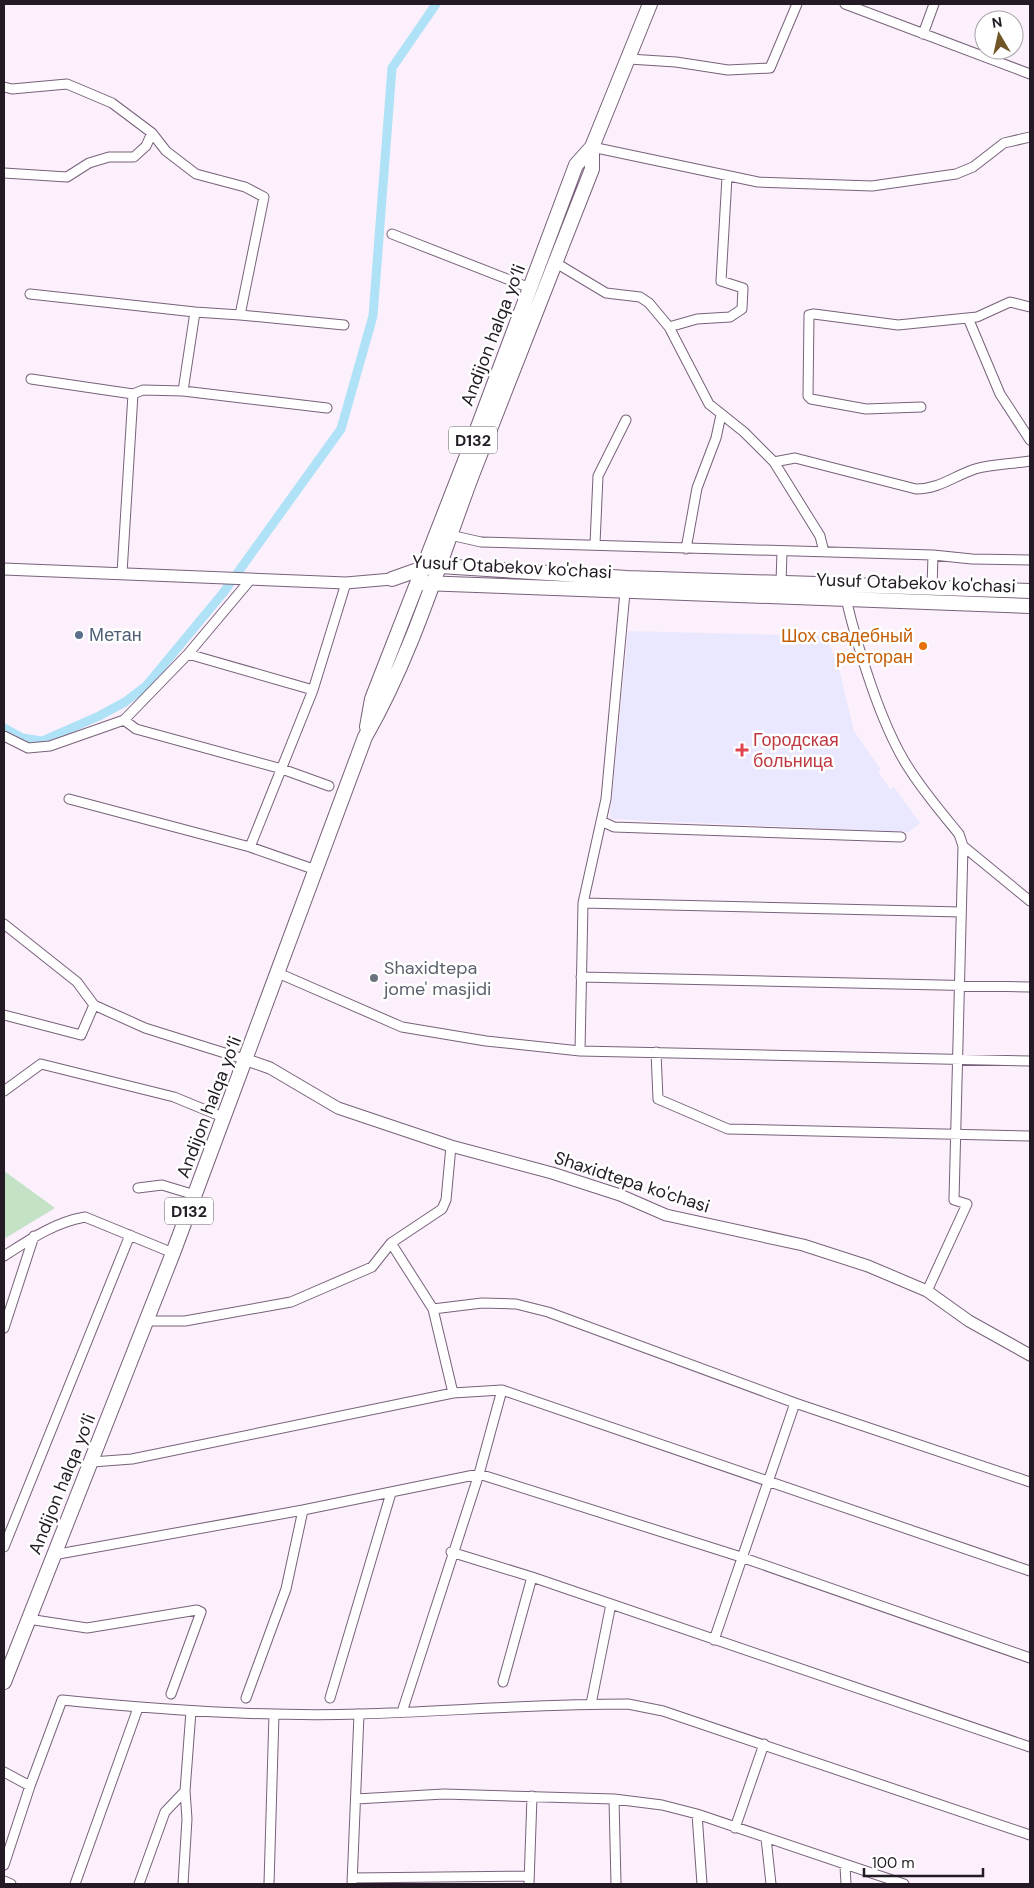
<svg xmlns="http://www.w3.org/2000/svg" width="1034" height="1888" font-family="'DM Sans',sans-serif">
  <rect width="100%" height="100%" fill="#fbf0fc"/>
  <path fill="#eae8fe" d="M 628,631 L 826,636 L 839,668 L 854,731 L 881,770 L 878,772 L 890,789 L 894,787 L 920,823 L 909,832 L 610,819 Z"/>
  <path fill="#c3e2c6" d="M 4,1171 L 55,1208 L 4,1239 Z"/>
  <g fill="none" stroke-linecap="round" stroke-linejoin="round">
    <path stroke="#afe1f7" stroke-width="9" d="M 4,728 L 22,738 L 42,741 L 99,716 L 125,702 L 146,686 L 223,593 L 341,429 L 373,316 L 392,68 L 436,4"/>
    <g stroke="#78617b" stroke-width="11">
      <path id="minor" d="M 845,4 L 1030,74
        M 923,34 L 934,4
        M 629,59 L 676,62 L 728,70 L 770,68 L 797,4
        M 4,87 L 12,89 L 67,84 L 112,103 L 152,133 L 166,151 L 196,174 L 245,187 L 264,197 L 240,315 L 195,312 L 183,391 L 143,390 L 133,394 L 122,573
        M 592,147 L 758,182 L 872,186 L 956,174 L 973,167 L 1004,143 L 1030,137
        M 4,173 L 67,177 L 89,163 L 109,157 L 134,157 L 146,146 L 152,133
        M 392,234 L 530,288
        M 556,263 L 606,293 L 640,297 L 649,303 L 669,327 L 709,404 L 744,432 L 774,462 L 820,536 L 824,552
        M 30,294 L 195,312
        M 240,315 L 344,325
        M 968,318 L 1000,394 L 1030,440
        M 669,327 L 697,319 L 730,317 L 742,309 L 743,288 L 721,281 L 727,177
        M 31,379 L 133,394
        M 183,391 L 327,408
        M 921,407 L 866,409 L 811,399 L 808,396 L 809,315 L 814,314 L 898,325 L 977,317 L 1010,302 L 1030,307
        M 774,462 L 795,458 L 916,489 C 939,489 954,476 975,469 C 993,464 1012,464 1030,461
        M 450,535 L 481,542 L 933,555 L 972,559 L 1030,560
        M 595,544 L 598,476 L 626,420
        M 686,549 L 697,488 L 716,438 L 721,415
        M 781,583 L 782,551
        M 932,588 L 933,555
        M 846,599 C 858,649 881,725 908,767 C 923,791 941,812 959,834 L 963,846 L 954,1200 L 967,1204 L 927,1291
        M 188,654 L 313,690
        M 124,720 L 136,729 L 282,769 L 329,786
        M 4,736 L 28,748 L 50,746 L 124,720 L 188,654 L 251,579
        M 69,799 L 250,847
        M 601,821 L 614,827 L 901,837
        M 963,846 L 1030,901
        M 316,870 L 250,847 L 313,690 L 346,583
        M 583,903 L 961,912
        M 4,924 L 77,982 L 94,1005 L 145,1028 L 247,1060
        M 278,973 L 402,1027 L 486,1041 L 580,1051 L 1030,1061
        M 581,977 L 1030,987
        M 4,1015 L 81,1035 L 94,1005
        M 580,1051 L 583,903 L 606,799 L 625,592
        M 656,1052 L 658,1099 L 728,1129 L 1030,1136
        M 4,1091 L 41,1064 L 174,1097 L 225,1118
        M 138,1188 L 162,1185 L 195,1195
        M 391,1243 L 433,1309
        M 4,1256 C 29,1240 55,1222 85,1217 L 173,1253
        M 147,1321 L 185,1321 L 291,1302 L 372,1267 L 391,1243 L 442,1209 L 446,1200 L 451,1146
        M 4,1328 L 34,1236
        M 453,1393 L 433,1309 L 482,1303 L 516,1304 L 548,1312 L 795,1403 L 1030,1482
        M 92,1462 L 132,1459 L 453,1393 L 502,1390 L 1030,1571
        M 4,1547 L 130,1235
        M 451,1552 L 532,1577 L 1030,1747
        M 53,1555 L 303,1510 L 479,1474 L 741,1557 L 1030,1658
        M 28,1619 L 87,1628 L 197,1610 L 201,1612 L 171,1694
        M 714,1640 L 795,1403
        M 503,1682 L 532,1577
        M 246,1698 L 286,1589 L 303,1510
        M 330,1698 L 391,1493
        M 591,1704 L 611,1604
        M 402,1712 L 479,1474 L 502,1390
        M 4,1772 L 30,1786 L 4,1865
        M 30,1786 L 62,1700 C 161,1710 261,1717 360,1714 C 450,1711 539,1704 628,1704 L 663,1711 L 1030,1835
        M 185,1791 L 191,1711
        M 356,1799 L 444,1794 L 614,1799 L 616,1884
        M 614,1799 L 662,1805 L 697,1814 L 904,1884
        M 697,1814 L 702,1884
        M 735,1828 L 764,1744
        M 766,1838 L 771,1884
        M 845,1866 L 846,1884
        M 352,1878 L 529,1876
        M 4,1881 L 11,1884
        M 75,1884 L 138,1708
        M 139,1884 L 165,1812 L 185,1791 L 187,1819 L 183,1884
        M 269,1884 L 274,1714
        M 352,1884 L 359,1714
        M 529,1884 L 532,1796"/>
    </g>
    <g stroke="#78617b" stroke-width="13">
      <path id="tertiary" d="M 4,569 L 346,583 L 392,579
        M 247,1060 L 270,1068 L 338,1108 L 451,1146 L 552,1173 L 620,1195 L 666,1215 L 803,1245 L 868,1266 L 927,1291 L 969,1321 L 1030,1355"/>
    </g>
    <g stroke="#78617b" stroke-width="16">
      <path id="primary" d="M 392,579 L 423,568 L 440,566 L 627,578 L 1030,591
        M 422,583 L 1030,606"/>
    </g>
    <g stroke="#78617b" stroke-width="16">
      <path id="trunk" d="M 367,727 L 372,699 L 475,435 L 576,165 L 592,147 L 650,4
        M 4,1682 L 173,1253 L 365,737 C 412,655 439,563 472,475 C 511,373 553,271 592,169 L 592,147"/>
    </g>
    <use href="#minor" stroke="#fff" stroke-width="9"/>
    <use href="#tertiary" stroke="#fff" stroke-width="11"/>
    <use href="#primary" stroke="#fff" stroke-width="14"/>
    <use href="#trunk" stroke="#fff" stroke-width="14"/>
  </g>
  <circle fill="#5c6f8a" stroke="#fff" stroke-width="2" cx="79" cy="635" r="5"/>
  <circle fill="#e8710a" stroke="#fff" stroke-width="2" cx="923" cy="646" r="5"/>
  <path fill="#e0444e" stroke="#fff" stroke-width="2" d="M739.5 742.5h5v5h5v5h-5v5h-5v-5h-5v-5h5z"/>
  <circle fill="#6b7280" stroke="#fff" stroke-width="2" cx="374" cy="978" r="5"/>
  <g text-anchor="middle" stroke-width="5" stroke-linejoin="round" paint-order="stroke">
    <g fill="#fff" stroke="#655f66" stroke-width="1">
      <rect x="449" y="426.5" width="48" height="27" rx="4"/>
      <rect x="165" y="1197.5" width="48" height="27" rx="4"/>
    </g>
    <g font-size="16" font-weight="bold" fill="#231a25">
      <text x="473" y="446">D132</text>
      <text x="189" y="1217">D132</text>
    </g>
    <g font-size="18" fill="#231a25" stroke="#fff">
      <text transform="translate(493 335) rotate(-69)" y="6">Andijon halqa yo‘li</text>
      <text transform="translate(512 567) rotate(3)" y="6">Yusuf Otabekov ko'chasi</text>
      <text transform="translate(916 583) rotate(2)" y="6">Yusuf Otabekov ko'chasi</text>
      <text transform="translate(209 1107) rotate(-69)" y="6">Andijon halqa yo‘li</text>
      <text transform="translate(632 1182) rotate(18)" y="6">Shaxidtepa ko'chasi</text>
      <text transform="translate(62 1484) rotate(-68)" y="6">Andijon halqa yo‘li</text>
    </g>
    <g font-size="18" fill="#4e5e75" stroke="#fff" text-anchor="start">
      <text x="89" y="641">Метан</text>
    </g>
    <g font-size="18" fill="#c56008" stroke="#fff" text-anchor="end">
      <text x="913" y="642">Шох свадебный<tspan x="913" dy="21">ресторан</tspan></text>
    </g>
    <g font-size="18" fill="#be3a42" stroke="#fff" text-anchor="start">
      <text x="753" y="746">Городская<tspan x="753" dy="21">больница</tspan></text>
    </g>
    <g font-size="18" fill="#5b616d" stroke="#fff" text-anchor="start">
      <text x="384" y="974">Shaxidtepa<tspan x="384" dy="21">jome' masjidi</tspan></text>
    </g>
  </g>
  <rect width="1034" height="1888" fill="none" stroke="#231a25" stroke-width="10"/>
  <g transform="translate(999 35) rotate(351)"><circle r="24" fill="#ffffff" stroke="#a7a3a8"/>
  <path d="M0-4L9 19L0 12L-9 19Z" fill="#715628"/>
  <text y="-8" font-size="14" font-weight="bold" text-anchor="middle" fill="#231a25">N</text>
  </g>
  <path d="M864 1868v8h119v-8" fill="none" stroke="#231a25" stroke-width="2.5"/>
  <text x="872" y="1868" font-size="15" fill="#231a25" stroke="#ffffff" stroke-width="4" paint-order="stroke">100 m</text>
</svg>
